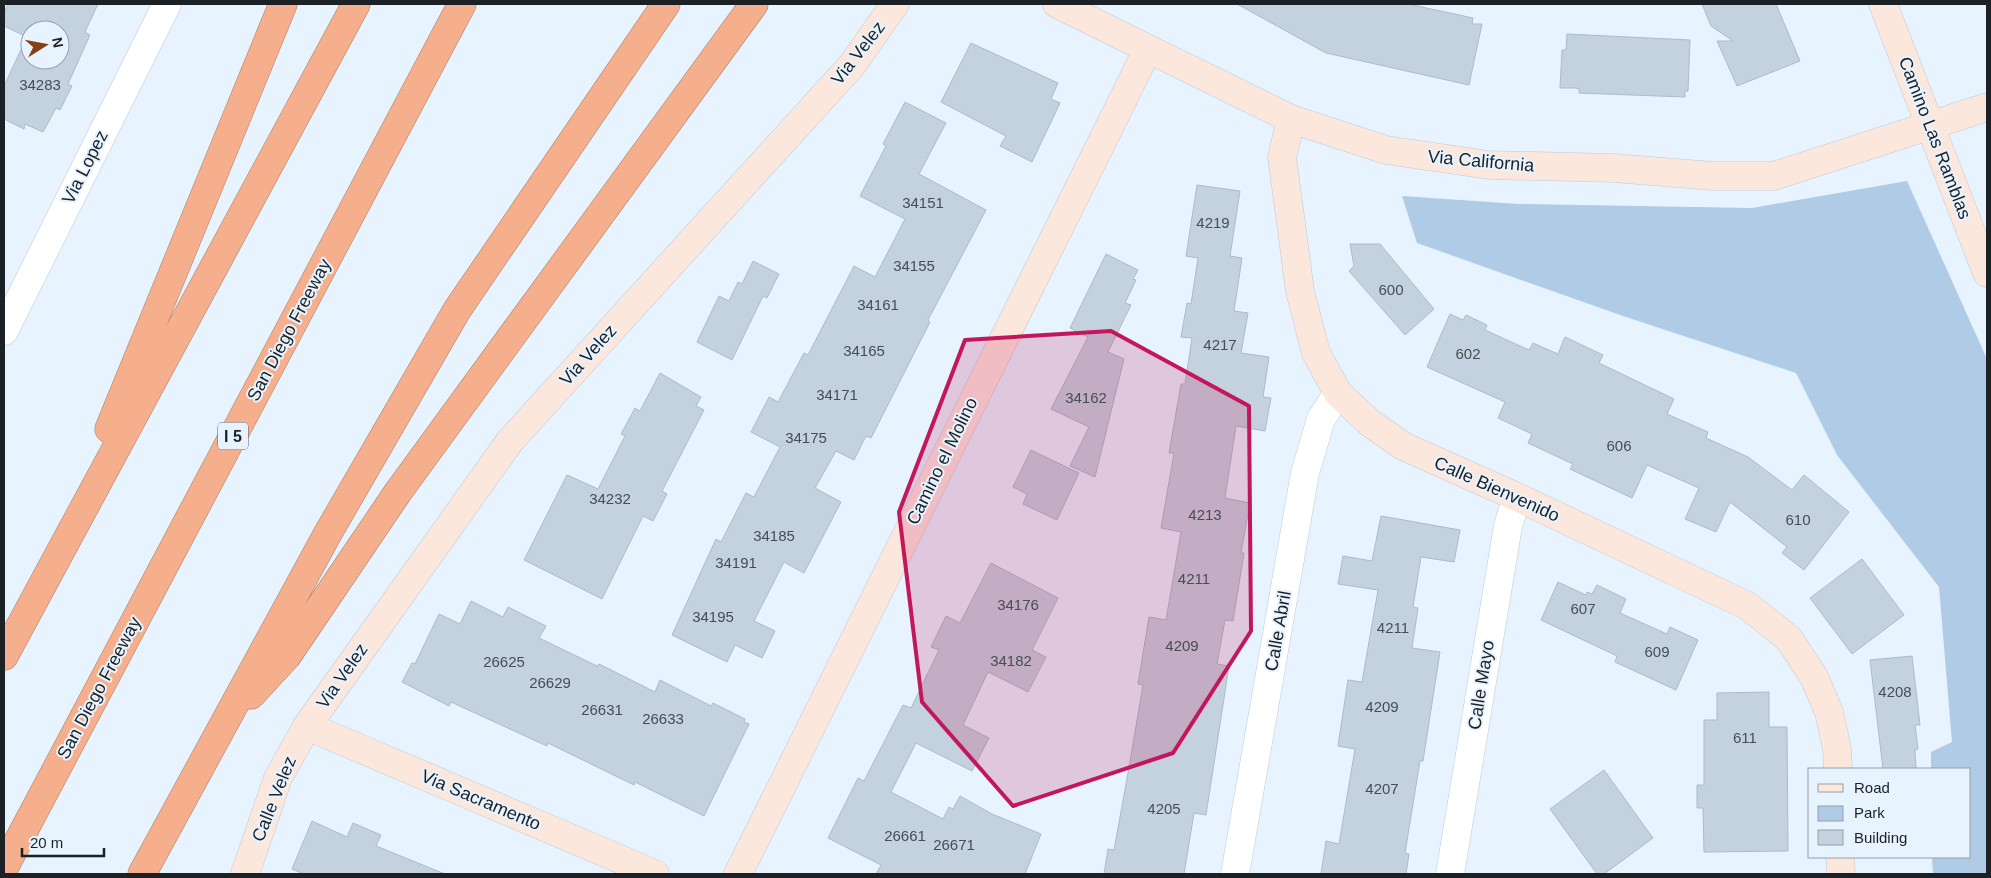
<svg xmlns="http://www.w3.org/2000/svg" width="1991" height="878" font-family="Helvetica,sans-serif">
  <rect width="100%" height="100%" fill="#e7f3fe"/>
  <path fill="#afcbe6" d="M 1907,181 L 1987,359 L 1987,874 L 1933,874 L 1932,857 L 1970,857 L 1970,769 L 1931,769 L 1931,752 L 1952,742 L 1939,587 L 1837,455 L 1796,373 L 1623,316 L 1417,243 L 1402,196 L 1518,204 L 1752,208 Z"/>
  <path fill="#c4d2df" stroke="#adbac7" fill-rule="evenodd" d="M 8,4 L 98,4 L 85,32 L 90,35 L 68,84 L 72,86 L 60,110 L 56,108 L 43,132 L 25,124 L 24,129 L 4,119 L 4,86 L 27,37 L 4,26 L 4,13 ZM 30,30 L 60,30 L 60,60 L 30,60 Z
    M 1237,4 L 1408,4 L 1473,18 L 1472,24 L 1482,24 L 1469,85 L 1326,53 Z
    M 1702,4 L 1776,4 L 1800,61 L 1737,86 L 1717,41 L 1733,41 L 1711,26 Z
    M 1567,34 L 1690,40 L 1688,91 L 1685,91 L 1685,97 L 1579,93 L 1579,89 L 1576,88 L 1560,88 L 1562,50 L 1566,50 Z
    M 971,43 L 1058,83 L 1051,99 L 1060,103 L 1032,162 L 1000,146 L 1006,136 L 941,102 Z
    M 905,102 L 946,123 L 919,174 L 986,210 L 928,320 L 930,322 L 871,438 L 866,436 L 854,460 L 836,451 L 815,488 L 841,502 L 804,573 L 784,562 L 754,621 L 775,631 L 762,658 L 735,645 L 727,662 L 672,635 L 716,539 L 721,542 L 746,493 L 754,497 L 780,447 L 751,432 L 769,397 L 778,402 L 804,353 L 808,355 L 854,266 L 875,277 L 905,219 L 860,196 L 886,146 L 883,144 Z
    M 1197,185 L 1240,191 L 1230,256 L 1242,258 L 1234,311 L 1248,313 L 1241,353 L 1269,357 L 1263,397 L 1271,398 L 1265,431 L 1236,426 L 1225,498 L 1250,503 L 1241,553 L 1244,553 L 1233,621 L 1225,620 L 1217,664 L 1229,666 L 1206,815 L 1194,813 L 1184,874 L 1104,874 L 1108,849 L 1114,850 L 1128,773 L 1143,685 L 1138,684 L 1149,617 L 1166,620 L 1181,532 L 1161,528 L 1174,453 L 1169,453 L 1181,384 L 1185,384 L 1192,338 L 1181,337 L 1187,303 L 1191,304 L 1198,258 L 1186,256 Z
    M 1350,244 L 1380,244 L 1434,309 L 1405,335 L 1349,271 L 1354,266 Z
    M 1106,254 L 1138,270 L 1133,279 L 1136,280 L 1125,303 L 1131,305 L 1108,352 L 1124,359 L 1095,477 L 1070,466 L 1089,427 L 1051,409 L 1088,337 L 1070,328 Z
    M 753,261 L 779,274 L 767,298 L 763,296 L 732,360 L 697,342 L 719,296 L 729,301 L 738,282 L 742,284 Z
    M 1450,314 L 1463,320 L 1466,315 L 1487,325 L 1485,330 L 1529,350 L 1533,343 L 1558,354 L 1565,337 L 1603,355 L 1599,363 L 1674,399 L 1667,414 L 1708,432 L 1706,438 L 1748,457 L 1792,490 L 1804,475 L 1849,512 L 1804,570 L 1782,553 L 1787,547 L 1730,502 L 1716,532 L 1685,519 L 1699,488 L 1647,465 L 1632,498 L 1570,469 L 1573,464 L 1528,443 L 1532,434 L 1498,418 L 1505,402 L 1427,367 Z
    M 660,373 L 701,397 L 696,406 L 704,410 L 662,491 L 667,494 L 653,521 L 643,516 L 602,599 L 524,560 L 567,475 L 598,489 L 625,436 L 621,434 L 635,408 L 640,411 Z
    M 1031,450 L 1079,473 L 1057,520 L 1023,504 L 1027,494 L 1013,487 Z
    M 1381,516 L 1460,530 L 1454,562 L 1421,557 L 1413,607 L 1418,608 L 1412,648 L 1440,652 L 1423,761 L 1420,761 L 1405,853 L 1409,854 L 1406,874 L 1321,874 L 1326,841 L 1339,844 L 1355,749 L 1338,746 L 1348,680 L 1362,682 L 1378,590 L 1338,584 L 1343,556 L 1372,561 Z
    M 1862,559 L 1904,615 L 1852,654 L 1810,598 Z
    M 991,563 L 1058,598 L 1032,650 L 1046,657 L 1028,692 L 988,672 L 963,725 L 989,738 L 972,771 L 916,743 L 891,792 L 943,819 L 949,807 L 953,809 L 960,796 L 992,814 L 1041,834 L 1025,874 L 876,874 L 881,865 L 828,838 L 858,778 L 864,781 L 903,705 L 911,708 L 939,650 L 931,647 L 946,616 L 960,623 Z
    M 1558,582 L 1586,595 L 1587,592 L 1592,594 L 1597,585 L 1626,599 L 1620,613 L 1667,634 L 1670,627 L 1698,640 L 1676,690 L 1615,662 L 1617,656 L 1541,620 Z
    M 471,601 L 503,617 L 508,607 L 546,626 L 539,638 L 597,666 L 599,664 L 655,692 L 660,680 L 711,706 L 713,703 L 745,719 L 744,722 L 749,724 L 704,816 L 635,782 L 634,785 L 548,743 L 547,746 L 451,702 L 449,706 L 402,682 L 412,663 L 415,664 L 439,614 L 460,624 Z
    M 1912,656 L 1920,725 L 1915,725 L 1918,749 L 1915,750 L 1916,769 L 1883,769 L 1870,660 Z
    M 1769,692 L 1769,727 L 1787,727 L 1788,851 L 1704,852 L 1703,808 L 1697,808 L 1697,785 L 1704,785 L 1704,720 L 1717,720 L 1717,693 Z
    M 1604,770 L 1653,838 L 1604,874 L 1597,874 L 1550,809 Z
    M 312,821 L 347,837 L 353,823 L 381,835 L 376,846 L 445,874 L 304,874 L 292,869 Z"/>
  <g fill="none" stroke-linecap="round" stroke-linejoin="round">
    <g stroke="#bdcad8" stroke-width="29">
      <path id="street" d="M 4,331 L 167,4
        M 1235,874 L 1305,473 L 1321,419 L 1338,393
        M 1450,874 L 1508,526 L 1517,497"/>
    </g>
    <g stroke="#bdcad8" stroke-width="29">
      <path id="secondary" d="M 1057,4 L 1291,119 L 1386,150 L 1489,165 L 1614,168 L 1713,176 L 1774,176 L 1987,107
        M 1883,4 L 1987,273
        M 1291,119 L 1282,157 L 1300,291 L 1316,353 L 1338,393 L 1370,423 L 1403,446 L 1517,497 L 1748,606 L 1789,639 L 1814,677 L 1829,712 L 1837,749 L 1838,769
        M 307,726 L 655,874
        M 1840,857 L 1841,874
        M 245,874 L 278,778 L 307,726 L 510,441 L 852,65 L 895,4
        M 738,874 L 1148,49"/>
    </g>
    <g stroke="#a97d68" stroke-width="29">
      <path id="highway" d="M 109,429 L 283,4
        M 4,656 L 356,4
        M 251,695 L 287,656 L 398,492 L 754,4
        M 4,868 L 462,4
        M 142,874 L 328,533 L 457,310 L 666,4"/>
    </g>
    <use href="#street" stroke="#fff" stroke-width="28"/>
    <use href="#secondary" stroke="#fce7dc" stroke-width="28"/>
    <use href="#highway" stroke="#f5af8c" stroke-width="28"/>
  </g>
  <path fill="#c2185b" fill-opacity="0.2" stroke="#c2185b" stroke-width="4" stroke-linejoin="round" d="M 1111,331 L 1249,406 L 1251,631 L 1173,753 L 1013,806 L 922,702 L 899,512 L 965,340 Z"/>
  <g text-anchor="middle" stroke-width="4" stroke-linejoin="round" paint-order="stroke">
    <g font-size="15" fill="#464d54">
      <text x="40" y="90">34283</text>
      <text x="923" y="208">34151</text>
      <text x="1213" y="228">4219</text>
      <text x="914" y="271">34155</text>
      <text x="1391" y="295">600</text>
      <text x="878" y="310">34161</text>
      <text x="1220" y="350">4217</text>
      <text x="864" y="356">34165</text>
      <text x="1468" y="359">602</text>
      <text x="837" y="400">34171</text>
      <text x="1086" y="403">34162</text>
      <text x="806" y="443">34175</text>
      <text x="1619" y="451">606</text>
      <text x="610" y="504">34232</text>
      <text x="1205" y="520">4213</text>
      <text x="1798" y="525">610</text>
      <text x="774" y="541">34185</text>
      <text x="736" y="568">34191</text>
      <text x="1194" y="584">4211</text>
      <text x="1018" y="610">34176</text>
      <text x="1583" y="614">607</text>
      <text x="713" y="622">34195</text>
      <text x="1393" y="633">4211</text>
      <text x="1182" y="651">4209</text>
      <text x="1657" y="657">609</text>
      <text x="1011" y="666">34182</text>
      <text x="504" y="667">26625</text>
      <text x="550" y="688">26629</text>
      <text x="1895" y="697">4208</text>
      <text x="1382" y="712">4209</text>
      <text x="602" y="715">26631</text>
      <text x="663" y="724">26633</text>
      <text x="1745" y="743">611</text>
      <text x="1382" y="794">4207</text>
      <text x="1164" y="814">4205</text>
      <text x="905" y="841">26661</text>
      <text x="954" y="850">26671</text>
    </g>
    <rect fill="#e7f3fe" stroke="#596067" stroke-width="1" x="218" y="422.5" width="30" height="27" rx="4"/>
    <g font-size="16" font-weight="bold" fill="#1c2126">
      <text x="233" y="442">I 5</text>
    </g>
    <g font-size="18" fill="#1c2126" stroke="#e7f3fe">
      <text transform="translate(858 53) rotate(-52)" y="6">Via Velez</text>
      <text transform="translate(1935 138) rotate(69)" y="6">Camino Las Ramblas</text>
      <text transform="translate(1481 161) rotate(5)" y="6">Via California</text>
      <text transform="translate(85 167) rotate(-63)" y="6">Via Lopez</text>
      <text transform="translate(289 330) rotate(-62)" y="6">San Diego Freeway</text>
      <text transform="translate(588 355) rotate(-48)" y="6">Via Velez</text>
      <text transform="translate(942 461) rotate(-64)" y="6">Camino el Molino</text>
      <text transform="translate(1497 489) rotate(24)" y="6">Calle Bienvenido</text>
      <text transform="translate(1278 631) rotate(-80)" y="6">Calle Abril</text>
      <text transform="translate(342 676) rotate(-55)" y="6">Via Velez</text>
      <text transform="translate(1481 685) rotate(-81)" y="6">Calle Mayo</text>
      <text transform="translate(99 688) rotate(-62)" y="6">San Diego Freeway</text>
      <text transform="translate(274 799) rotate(-68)" y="6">Calle Velez</text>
      <text transform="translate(481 800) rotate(23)" y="6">Via Sacramento</text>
    </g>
  </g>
  <rect width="1991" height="878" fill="none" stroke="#1c2126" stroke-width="10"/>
  <rect x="1808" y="768" width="162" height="90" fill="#e7f3fe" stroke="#969fa8"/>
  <rect x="1818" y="784" width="25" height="8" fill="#fce7dc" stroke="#969fa8"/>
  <text x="1854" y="793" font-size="15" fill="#1c2126">Road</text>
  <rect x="1818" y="806" width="25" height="15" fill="#afcbe6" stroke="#969fa8"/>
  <text x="1854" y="818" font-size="15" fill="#1c2126">Park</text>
  <rect x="1818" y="830" width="25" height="15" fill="#c4d2df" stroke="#969fa8"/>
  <text x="1854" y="843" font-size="15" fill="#1c2126">Building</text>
  <g transform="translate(45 45) rotate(79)"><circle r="24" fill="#e7f3fe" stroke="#969fa8"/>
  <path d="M0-4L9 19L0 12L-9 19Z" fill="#854017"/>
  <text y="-8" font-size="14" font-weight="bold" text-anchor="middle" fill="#1c2126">N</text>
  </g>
  <path d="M22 848v8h82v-8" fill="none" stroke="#1c2126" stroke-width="2.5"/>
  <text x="30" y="848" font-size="15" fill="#1c2126" stroke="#e7f3fe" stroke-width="4" paint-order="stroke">20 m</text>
</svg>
